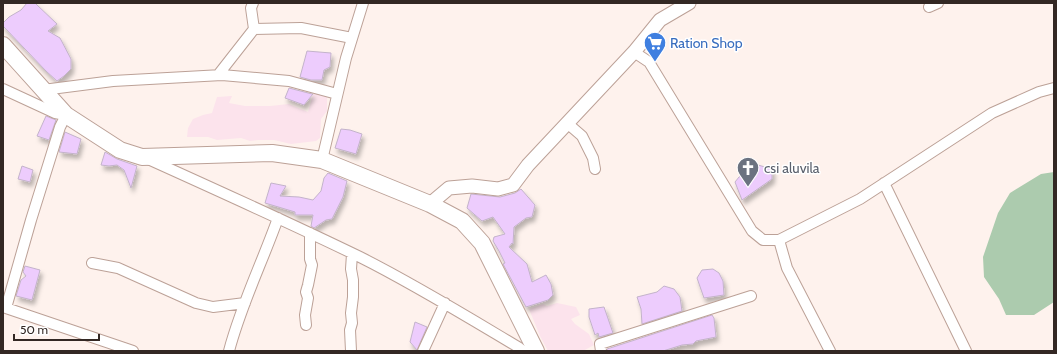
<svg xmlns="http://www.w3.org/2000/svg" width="1057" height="354" font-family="Cabin,sans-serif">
  <defs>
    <filter id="shadow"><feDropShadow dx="2.5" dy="4.5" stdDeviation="2" flood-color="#0004"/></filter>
  </defs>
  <rect width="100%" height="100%" fill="#fef2ed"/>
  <path fill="#fce3ec" d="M 318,90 L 327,94 L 327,111 L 321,119 L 320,138 L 316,141 L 291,144 L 274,140 L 258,140 L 250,141 L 241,138 L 217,140 L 208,137 L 187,137 L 188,128 L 193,119 L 203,115 L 212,113 L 217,97 L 232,96 L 229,103 L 245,106 L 270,106 L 289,104 L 308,112 L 313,94 Z
    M 557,303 L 576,307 L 580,315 L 571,319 L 575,324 L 589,334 L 594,345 L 583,351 L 548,351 L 540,336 L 529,309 L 543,304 L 547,306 Z"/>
  <path fill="#accbae" d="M 1054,172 L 1054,302 L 1034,315 L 1006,315 L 999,299 L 984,277 L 983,257 L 998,213 L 1010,193 L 1041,174 Z"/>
  <path fill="#edccfd" stroke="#c3b3ca" filter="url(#shadow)" d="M 27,3 L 35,3 L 57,24 L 48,31 L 60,38 L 71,59 L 71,69 L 64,76 L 57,81 L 46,71 L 3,26 L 3,23 L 9,17 L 21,10 Z
    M 307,51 L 331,53 L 330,67 L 324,70 L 322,80 L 311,80 L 300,77 Z
    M 289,88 L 312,94 L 313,94 L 304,105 L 285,98 Z
    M 46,116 L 56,120 L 49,140 L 37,136 Z
    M 341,129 L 350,130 L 362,134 L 356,154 L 335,148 Z
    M 65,132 L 81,139 L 77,154 L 59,152 Z
    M 105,152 L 117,159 L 137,166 L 131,188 L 124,170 L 117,165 L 109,166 L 101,165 Z
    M 758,165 L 772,169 L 772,179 L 742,200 L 735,182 L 739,177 Z
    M 22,166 L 33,170 L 30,182 L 18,179 Z
    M 328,173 L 347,181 L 343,197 L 332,219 L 326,220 L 314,228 L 311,226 L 313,215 L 295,215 L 295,212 L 265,203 L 271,183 L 286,186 L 280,196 L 299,197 L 313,200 L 321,191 L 324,178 Z
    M 521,189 L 535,205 L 532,217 L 526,218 L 514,227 L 513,244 L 512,243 L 509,247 L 527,264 L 532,282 L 546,275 L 551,284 L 553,295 L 548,300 L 526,307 L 503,264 L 505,263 L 499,251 L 493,241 L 494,237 L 505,234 L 493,217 L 482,221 L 467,208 L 471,194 L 500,197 L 515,193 Z
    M 25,266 L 40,270 L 32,300 L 16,296 L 21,280 L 26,276 L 23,272 Z
    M 713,269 L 719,273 L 723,281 L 724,295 L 704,298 L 697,278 L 702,270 Z
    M 664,286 L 674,289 L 680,297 L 682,311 L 642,324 L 641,309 L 637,297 L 657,292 Z
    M 604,307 L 613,333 L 599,337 L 598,333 L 595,335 L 589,317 L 589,309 Z
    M 712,315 L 714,318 L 716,337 L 696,341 L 693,344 L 682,345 L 663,351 L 607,351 L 607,349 Z
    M 415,322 L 427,327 L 417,350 L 410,342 Z"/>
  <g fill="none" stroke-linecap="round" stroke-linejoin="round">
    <g stroke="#bca197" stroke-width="12">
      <path id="minor" d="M 929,7 L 938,3
        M 254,29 L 301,28 L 352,38
        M 634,52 L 649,62 L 752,231 L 763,240 L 779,240 L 860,199 L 992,113 L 1039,92 L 1054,88
        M 218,75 L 254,29 L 251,8 L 253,3
        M 3,89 L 55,113 L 66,115 L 60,127 L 31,220 L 6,308
        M 43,90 L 113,81 L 222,75 L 289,81 L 337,94
        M 567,123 L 582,136 L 593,158 L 595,169
        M 148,159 C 219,191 290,223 360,257 C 414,284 466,316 518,347 L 523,351
        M 322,160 L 346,58 L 363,3
        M 884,183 L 966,351
        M 779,240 L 787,268 L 830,351
        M 92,263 L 118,268 L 196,303 L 213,307 L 245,303
        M 3,307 L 133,351
        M 306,325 L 305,315 L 308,298 L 306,292 L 308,285 L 312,265 L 310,259 L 310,233
        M 229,351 C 241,305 262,263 278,218
        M 351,351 L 350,330 L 352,323 L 351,313 L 353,297 L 353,280 L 351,269 L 352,254
        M 423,351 L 445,303
        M 601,351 L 600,344 L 751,296"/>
    </g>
    <g stroke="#bca197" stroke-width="15">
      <path id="tertiary" d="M 430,204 L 449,188 L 472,186 L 498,189 L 513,185 L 528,165 L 634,52 L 660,20 L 689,3"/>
    </g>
    <g stroke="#bca197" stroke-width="18">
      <path id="primary" d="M 3,45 L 66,115 L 120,150 L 142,157 L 272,153 L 322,160 L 430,204 L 462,221 L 482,243 L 536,351"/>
    </g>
    <use href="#minor" stroke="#fff" stroke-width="10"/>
    <use href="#tertiary" stroke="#fff" stroke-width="13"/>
    <use href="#primary" stroke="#fff" stroke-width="16"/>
  </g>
  <defs>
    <g id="supermarket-pin" transform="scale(1.15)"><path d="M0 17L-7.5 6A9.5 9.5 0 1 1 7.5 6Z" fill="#3f7fe0" stroke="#fff"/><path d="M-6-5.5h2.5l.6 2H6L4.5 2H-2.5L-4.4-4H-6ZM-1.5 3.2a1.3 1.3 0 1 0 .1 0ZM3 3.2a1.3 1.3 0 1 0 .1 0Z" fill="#fff"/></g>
    <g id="church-pin" transform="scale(1.15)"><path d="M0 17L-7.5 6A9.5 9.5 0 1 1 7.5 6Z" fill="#6b7280" stroke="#fff"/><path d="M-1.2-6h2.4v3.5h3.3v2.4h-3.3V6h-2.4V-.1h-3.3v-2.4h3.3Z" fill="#fff"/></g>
  </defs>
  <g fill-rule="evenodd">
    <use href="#supermarket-pin" x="655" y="43"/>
    <use href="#church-pin" x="748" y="168"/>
  </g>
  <g text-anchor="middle" stroke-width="3" stroke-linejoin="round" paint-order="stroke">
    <g font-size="14" fill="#366cbe" stroke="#fff" text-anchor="start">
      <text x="670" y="48">Ration Shop</text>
    </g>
    <g font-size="14" fill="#5b616d" stroke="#fff" text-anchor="start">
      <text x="764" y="173">csi aluvila</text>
    </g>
  </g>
  <rect width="1057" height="354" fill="none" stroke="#332824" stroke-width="8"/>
  <path d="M14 334v6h85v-6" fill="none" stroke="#332824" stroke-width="2"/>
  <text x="20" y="334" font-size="12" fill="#332824" stroke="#ffffff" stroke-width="3" paint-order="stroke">50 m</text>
</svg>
